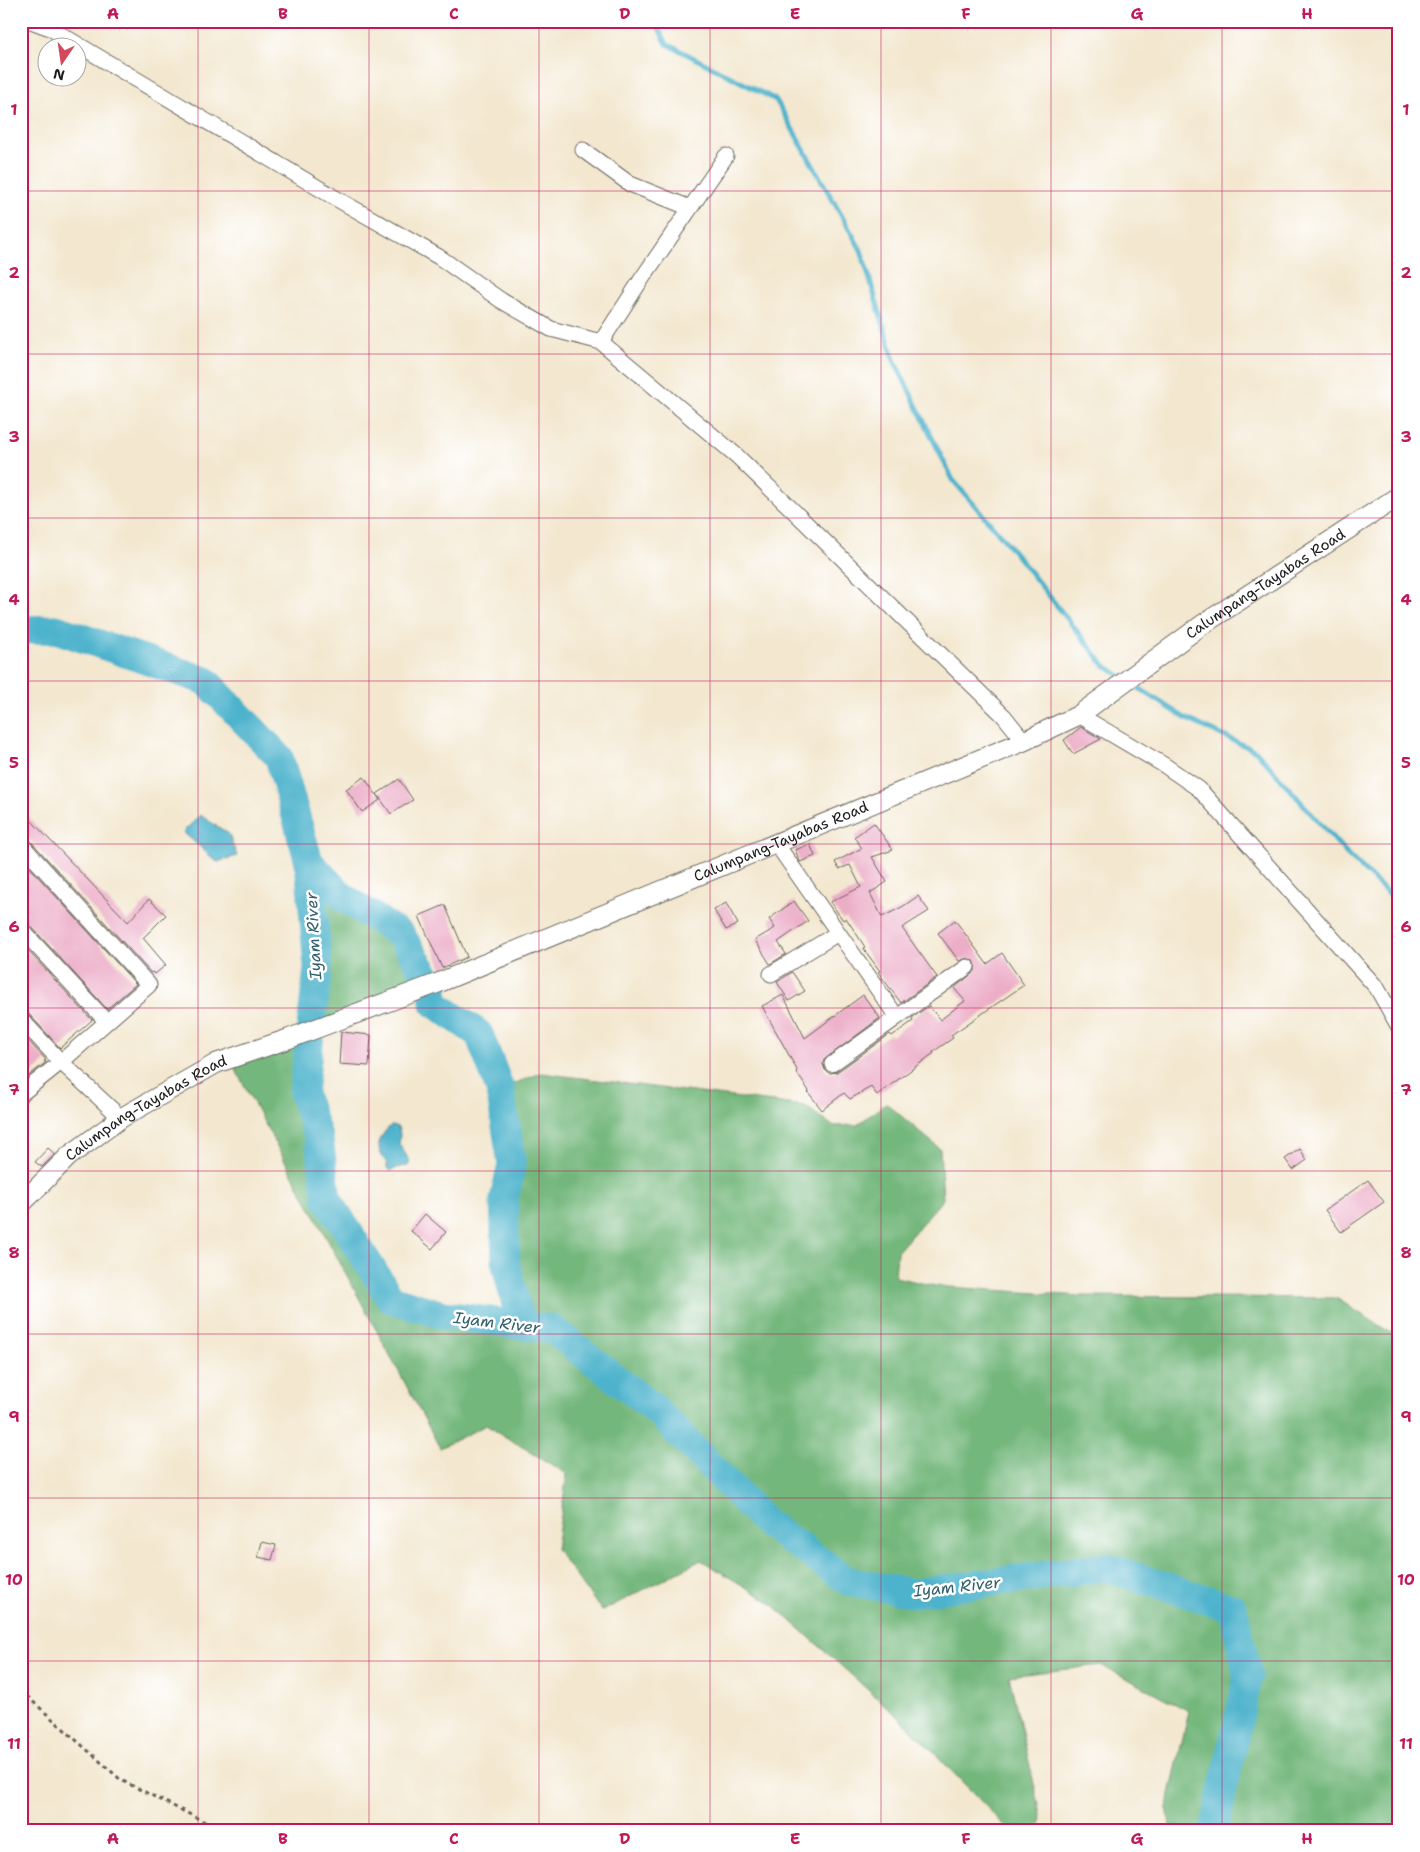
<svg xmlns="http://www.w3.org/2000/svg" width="1420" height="1852" font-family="'Shantell Sans',sans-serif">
  <rect width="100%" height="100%" fill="#fff"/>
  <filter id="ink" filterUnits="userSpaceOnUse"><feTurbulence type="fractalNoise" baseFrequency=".02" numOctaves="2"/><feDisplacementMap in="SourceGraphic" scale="10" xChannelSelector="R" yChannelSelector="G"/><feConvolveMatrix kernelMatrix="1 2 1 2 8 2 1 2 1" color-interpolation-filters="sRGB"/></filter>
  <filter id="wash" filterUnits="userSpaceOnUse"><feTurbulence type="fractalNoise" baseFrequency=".0096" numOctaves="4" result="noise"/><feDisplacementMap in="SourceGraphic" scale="20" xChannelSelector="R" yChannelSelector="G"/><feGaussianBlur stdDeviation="1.12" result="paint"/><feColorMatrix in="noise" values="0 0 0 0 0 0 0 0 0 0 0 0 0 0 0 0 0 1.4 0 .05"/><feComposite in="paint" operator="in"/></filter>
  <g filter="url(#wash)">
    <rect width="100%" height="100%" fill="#f3e7cf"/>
    <path fill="#73b77b" stroke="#486a4c" d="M 309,862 L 343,897 L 401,935 L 433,986 L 311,1031 L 303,1094 L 319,1139 L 327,1197 L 391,1299 L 443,1315 L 521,1325 L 506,1264 L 504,1199 L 512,1164 L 500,1089 L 541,1073 L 805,1106 L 833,1126 L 857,1125 L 886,1103 L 940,1149 L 943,1199 L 897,1252 L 895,1277 L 935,1286 L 1081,1296 L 1336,1298 L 1399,1338 L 1399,1831 L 1171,1831 L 1167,1807 L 1189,1711 L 1101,1665 L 1009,1676 L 1042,1818 L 1038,1831 L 1010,1831 L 906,1724 L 770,1602 L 701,1560 L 602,1611 L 556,1549 L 567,1474 L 486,1425 L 440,1448 L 230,1059 L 311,1031 L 318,968 Z"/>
    <path fill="#4db3cc" stroke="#346874" d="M 200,815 L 229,834 L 237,856 L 217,862 L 183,832 Z
      M 391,1125 L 398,1127 L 400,1134 L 399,1144 L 410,1161 L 408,1166 L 399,1167 L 390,1171 L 387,1168 L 387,1163 C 374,1148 378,1138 391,1125 Z"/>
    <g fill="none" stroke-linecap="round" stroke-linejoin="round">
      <path stroke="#4db3cc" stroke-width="5" d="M 655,21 L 667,44 L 776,100 L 861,250 L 894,360 L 953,480 L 1007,543 L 1104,665 L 1124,678
        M 1131,683 L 1185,718 L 1256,751 L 1347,854 L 1399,904"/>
      <path stroke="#4db3cc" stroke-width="29" d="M 21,630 L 56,629 L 206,681 L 279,757 L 309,862 L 318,968 L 303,1094 L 319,1139 L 327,1198 L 391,1299 L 443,1315 L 552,1329 L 655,1409 L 765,1522 L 848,1581 L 913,1593 L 1106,1567 L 1233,1608 L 1248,1676 L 1214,1831
        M 309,862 L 343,897 L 401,935 L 433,986 L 434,1003 L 479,1034 L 500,1089 L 512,1164 L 504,1199 L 506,1265 L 521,1325"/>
    </g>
    <g id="blocks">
      <path fill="#ecadc7" d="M 1081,727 L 1101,739 L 1073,754 L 1064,740 Z
        M 364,777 L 380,800 L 362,812 L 346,789 Z
        M 399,779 L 413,800 L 391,814 L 377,794 Z
        M 28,817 L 128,922 L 149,899 L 166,915 L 143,938 L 166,965 L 155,974 L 152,972 L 151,973 L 28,838 L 21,835 L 21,824 Z
        M 874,823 L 893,850 L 872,857 L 887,882 L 870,893 L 882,917 L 902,907 L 918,896 L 929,911 L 902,928 L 937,977 L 901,1003 L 878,972 L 880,971 L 863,948 L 865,947 L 846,918 L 843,920 L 830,902 L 861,887 L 850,865 L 839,869 L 835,862 L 862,848 L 854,837 Z
        M 810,844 L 815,856 L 800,862 L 795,850 Z
        M 21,858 L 136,984 L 107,1009 L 28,923 L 21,920 Z
        M 794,901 L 808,921 L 778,942 L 786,954 L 770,964 L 755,940 L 775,928 L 769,919 Z
        M 726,903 L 738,924 L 726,930 L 714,910 Z
        M 445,905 L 467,957 L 442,968 L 419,916 Z
        M 955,920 L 987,964 L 1002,953 L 1024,985 L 951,1035 L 953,1038 L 933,1052 L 934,1053 L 877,1095 L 871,1087 L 850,1099 L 844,1093 L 822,1110 L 808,1092 L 809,1091 L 796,1072 L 797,1070 L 762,1006 L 783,995 L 805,1038 L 863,995 L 880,1018 L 824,1060 L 823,1064 L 825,1070 L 829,1073 L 837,1072 L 890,1034 L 892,1036 L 913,1021 L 912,1018 L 929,1006 L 940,1020 L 965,1001 L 954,988 L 975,971 L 975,962 L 967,958 L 959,961 L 938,933 Z
        M 21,943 L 92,1020 L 60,1048 L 28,1013 L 21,1010 Z
        M 792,972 L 805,991 L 789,1001 L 777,982 Z
        M 341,1032 L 371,1035 L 369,1066 L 339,1064 Z
        M 21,1033 L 46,1060 L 44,1061 L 46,1062 L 21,1082 Z
        M 48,1148 L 55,1154 L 42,1167 L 35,1162 Z
        M 1300,1149 L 1307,1160 L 1293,1170 L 1285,1159 Z
        M 1368,1180 L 1384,1202 L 1341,1232 L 1325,1210 Z
        M 425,1214 L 446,1232 L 432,1249 L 411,1231 Z
        M 262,1542 L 276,1545 L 272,1560 L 258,1557 Z"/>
    </g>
  </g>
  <g filter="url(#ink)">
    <use href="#blocks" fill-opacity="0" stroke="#67635b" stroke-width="1"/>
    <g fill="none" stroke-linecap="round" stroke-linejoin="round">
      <g stroke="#67635b" stroke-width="17">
        <path id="minor" d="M 31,21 L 50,28 L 337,199 L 439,257 L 502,301 L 551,329 L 601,342 L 737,456 L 1004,716 L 1024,741
          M 583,150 L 630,184 L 690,208
          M 601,342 L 641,280 L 726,156
          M 1079,715 L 1164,765 L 1199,789 L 1377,988 L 1399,1027
          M 775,842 L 897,1017
          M 21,844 L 149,985 L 61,1062 L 21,1094
          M 21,929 L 107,1022
          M 771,974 L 838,933
          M 21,1019 L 61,1062 L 121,1118
          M 832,1064 L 967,967"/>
      </g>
      <g stroke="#67635b" stroke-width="21">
        <g id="major">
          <path id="s1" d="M 21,1204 L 69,1156 L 121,1118 L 217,1063 L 288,1039 L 438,983 L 1024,741 L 1079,715 L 1202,625 L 1399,496"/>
        </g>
      </g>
      <path stroke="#67635b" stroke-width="3" stroke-dasharray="4 4" stroke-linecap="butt" d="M 21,1691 L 121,1780 L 223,1831"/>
      <use href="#minor" stroke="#fff" stroke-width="15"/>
      <use href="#major" stroke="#fff" stroke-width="19"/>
    </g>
  </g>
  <path fill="none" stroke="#c2185b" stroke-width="1" stroke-opacity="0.55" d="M 198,21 L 198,1831M 369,21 L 369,1831M 539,21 L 539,1831M 710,21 L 710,1831M 881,21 L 881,1831M 1051,21 L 1051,1831M 1222,21 L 1222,1831M 21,191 L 1399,191M 21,354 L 1399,354M 21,518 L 1399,518M 21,681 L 1399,681M 21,844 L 1399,844M 21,1008 L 1399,1008M 21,1171 L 1399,1171M 21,1334 L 1399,1334M 21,1498 L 1399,1498M 21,1661 L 1399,1661"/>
  <g text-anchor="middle" stroke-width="5" stroke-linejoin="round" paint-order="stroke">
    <g font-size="15" fill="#1c1c1c" stroke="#fff">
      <text dy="5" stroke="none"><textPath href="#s1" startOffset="1401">Calumpang-Tayabas Road</textPath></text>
      <text dy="5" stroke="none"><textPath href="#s1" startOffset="849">Calumpang-Tayabas Road</textPath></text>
      <text dy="5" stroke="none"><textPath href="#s1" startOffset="159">Calumpang-Tayabas Road</textPath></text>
    </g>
    <g font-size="16" font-style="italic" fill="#32606b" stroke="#fff">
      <text transform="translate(313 936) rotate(-93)" y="6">Iyam River</text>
      <text transform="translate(497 1322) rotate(7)" y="6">Iyam River</text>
      <text transform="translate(957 1586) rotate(-6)" y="6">Iyam River</text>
    </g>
  </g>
  <rect width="1420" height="1852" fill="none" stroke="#fff" stroke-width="55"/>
  <g transform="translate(62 62) rotate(193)"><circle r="24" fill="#ffffff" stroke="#a4a4a4"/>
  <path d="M0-4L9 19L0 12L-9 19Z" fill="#d1495b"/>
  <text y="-8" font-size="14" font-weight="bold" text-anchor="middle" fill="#1c1c1c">N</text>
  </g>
  <rect x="28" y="28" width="1364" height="1796" fill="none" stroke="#c2185b" stroke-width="2"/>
  <g font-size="16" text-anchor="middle" font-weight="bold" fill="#c2185b">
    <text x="113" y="19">A</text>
    <text x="283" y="19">B</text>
    <text x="454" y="19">C</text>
    <text x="625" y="19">D</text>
    <text x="795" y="19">E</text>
    <text x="966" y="19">F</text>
    <text x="1137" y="19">G</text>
    <text x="1307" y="19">H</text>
    <text x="14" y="115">1</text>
    <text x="1406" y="115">1</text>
    <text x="14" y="278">2</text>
    <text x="1406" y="278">2</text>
    <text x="14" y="442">3</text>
    <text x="1406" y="442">3</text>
    <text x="14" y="605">4</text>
    <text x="1406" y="605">4</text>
    <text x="14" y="768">5</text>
    <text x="1406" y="768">5</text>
    <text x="14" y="932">6</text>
    <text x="1406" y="932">6</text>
    <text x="14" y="1095">7</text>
    <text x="1406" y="1095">7</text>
    <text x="14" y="1258">8</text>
    <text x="1406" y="1258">8</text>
    <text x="14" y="1422">9</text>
    <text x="1406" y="1422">9</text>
    <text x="14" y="1585">10</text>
    <text x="1406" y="1585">10</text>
    <text x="14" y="1749">11</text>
    <text x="1406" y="1749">11</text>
    <text x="113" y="1844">A</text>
    <text x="283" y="1844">B</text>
    <text x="454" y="1844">C</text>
    <text x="625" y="1844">D</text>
    <text x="795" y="1844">E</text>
    <text x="966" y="1844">F</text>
    <text x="1137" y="1844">G</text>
    <text x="1307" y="1844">H</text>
  </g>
</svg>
